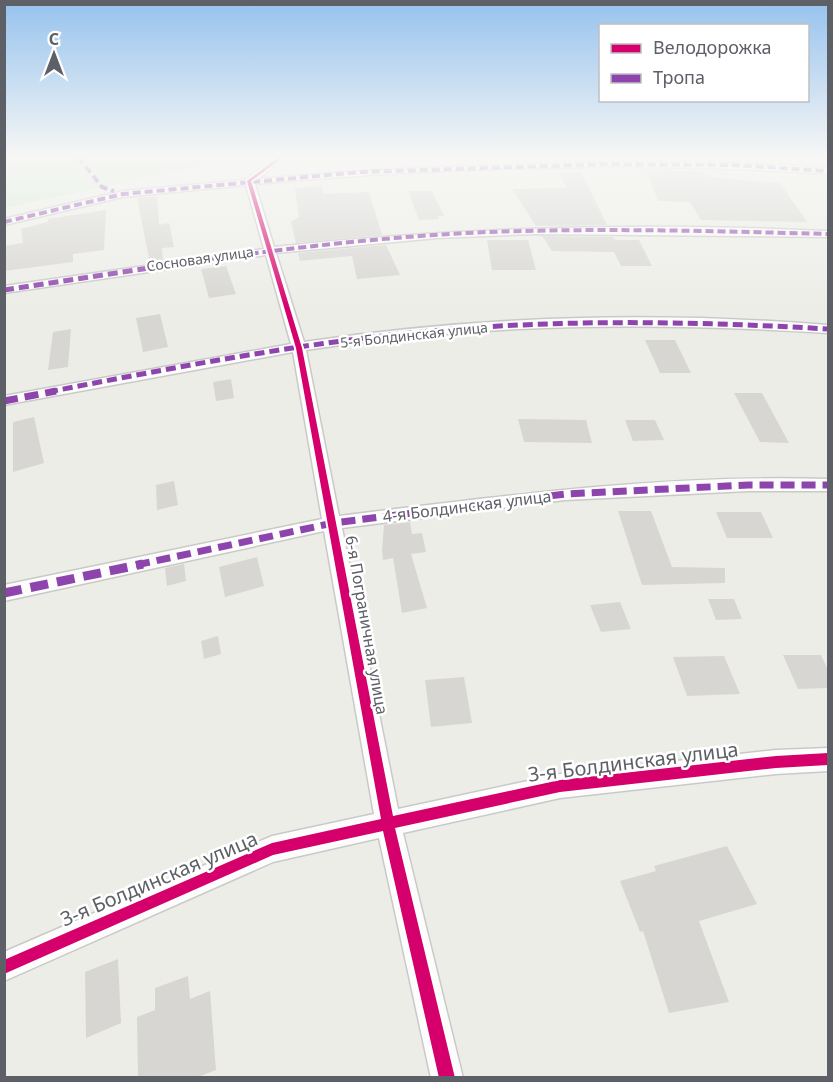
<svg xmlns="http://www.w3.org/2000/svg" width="833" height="1082" font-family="'Noto Sans',sans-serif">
  <rect width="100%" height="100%" fill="#edede8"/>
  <path fill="#d5ead5" d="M 4,157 L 244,157 L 5,208 Z"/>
  <path fill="#d7d6d3" d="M 646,170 L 703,171 L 707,177 L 780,183 L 807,222 L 701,220 L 690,202 L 658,201 Z
    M 581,172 L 607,225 L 536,226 L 512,189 L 567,188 L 559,173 Z
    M 322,186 L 323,194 L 369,192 L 382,235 L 296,243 L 291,222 L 299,217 L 295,188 Z
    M 408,191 L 432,191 L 444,216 L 438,216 L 439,219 L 419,220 Z
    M 157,196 L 159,225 L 169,223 L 174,247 L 162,248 L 163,261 L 150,263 L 137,198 Z
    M 106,210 L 104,250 L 73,254 L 73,262 L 4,271 L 4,246 L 23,243 L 21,229 L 48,222 L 48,219 Z
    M 542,236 L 613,237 L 615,240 L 639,240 L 652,266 L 621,266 L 614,252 L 552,251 Z
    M 487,240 L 528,240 L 536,270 L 492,270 Z
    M 386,245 L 400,275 L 357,279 L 352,256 L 300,261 L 298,253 Z
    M 226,266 L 236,294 L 209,298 L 201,269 Z
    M 160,314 L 168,347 L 143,352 L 136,318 Z
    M 71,329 L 68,367 L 48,370 L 53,332 Z
    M 645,340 L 675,340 L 691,373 L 660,373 Z
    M 231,379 L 234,398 L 216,401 L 213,382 Z
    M 734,393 L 762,393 L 789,443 L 760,442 Z
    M 34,417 L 44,463 L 13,472 L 13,422 Z
    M 518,419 L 586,420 L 592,443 L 524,442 Z
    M 625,420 L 655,420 L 664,440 L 633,441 Z
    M 174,481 L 178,505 L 157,510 L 156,485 Z
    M 618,511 L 651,511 L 672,567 L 725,568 L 725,583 L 642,585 Z
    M 716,512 L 761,512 L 773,538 L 727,538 Z
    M 410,522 L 412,534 L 422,533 L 426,552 L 411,554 L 427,608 L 402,613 L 393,558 L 383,560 L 382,550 L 384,525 Z
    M 257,557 L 264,586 L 225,597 L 219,567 Z
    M 184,564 L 186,581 L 167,586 L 165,568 Z
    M 708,599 L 734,599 L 742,619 L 716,620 Z
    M 620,602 L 631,629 L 601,632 L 590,605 Z
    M 218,636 L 221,654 L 204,659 L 201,641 Z
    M 783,655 L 821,655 L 828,670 L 828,688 L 798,689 Z
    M 724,656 L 740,694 L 687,696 L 673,657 Z
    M 464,677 L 472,723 L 431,727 L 425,680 Z
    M 727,846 L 757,904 L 699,921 L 729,1002 L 669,1013 L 643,931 L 640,932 L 620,881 L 656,871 L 654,866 Z
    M 118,959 L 121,1023 L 86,1038 L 85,972 Z
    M 188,976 L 190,999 L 210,991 L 216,1070 L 198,1077 L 138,1077 L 137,1017 L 155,1010 L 155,988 Z"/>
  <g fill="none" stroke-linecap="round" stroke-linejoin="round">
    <g stroke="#c9cac8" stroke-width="3">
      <path id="street" d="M 277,157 L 286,157 L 258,179 C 345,171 431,167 518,164 C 621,161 725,160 828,168 L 828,174 C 637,161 445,167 255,184 L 274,247 C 458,227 643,222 828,231 L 828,237 L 535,234 L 437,238 L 276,253 L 304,342 C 477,316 654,311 828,325 L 828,333 C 654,322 479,323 306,350 L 339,516 C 501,496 664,474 828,479 L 828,491 L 749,491 L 565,500 L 342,528 L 398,809 L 560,774 L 776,750 L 828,748 L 828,771 L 776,774 L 560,798 L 403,833 L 463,1078 L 431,1078 L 379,838 L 273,862 L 4,981 L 4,952 L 272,836 L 374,814 L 324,531 L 4,601 L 4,585 L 322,519 L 293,352 L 4,405 L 4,396 L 291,344 L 266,255 L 4,293 L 4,286 L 264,249 L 246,185 L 123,197 L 4,225 L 4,219 L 123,191 L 245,180 Z"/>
    </g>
    <use href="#street" fill="#fcfcfc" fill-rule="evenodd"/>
    <path stroke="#8e44ad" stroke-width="4" stroke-dasharray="8 4" stroke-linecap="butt" d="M 78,157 L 102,187 L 114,191
      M 4,222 L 123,194 L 360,172 L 604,164 L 735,165 L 828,171
      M 203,260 C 298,247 393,236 488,232 C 601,228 715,231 828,234"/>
    <path stroke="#8e44ad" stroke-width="5" stroke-dasharray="10 5" stroke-linecap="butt" d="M 4,290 L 214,258
      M 48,392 C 172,368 295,344 420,332 C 556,319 692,321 828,329"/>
    <path stroke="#8e44ad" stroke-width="7" stroke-dasharray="14 7" stroke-linecap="butt" d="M 4,401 L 56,391
      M 136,565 L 333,523 L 565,494 L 749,485 L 828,485"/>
    <path stroke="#8e44ad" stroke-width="9" stroke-dasharray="18 9" stroke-linecap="butt" d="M 4,593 L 143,564"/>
    <g stroke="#fff" stroke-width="4">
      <path id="cycleway" d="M 279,157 L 284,157 L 251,181 L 302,348 L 393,816 L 560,780 L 776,756 L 828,753 L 828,765 L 776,768 L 560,792 L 395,828 L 455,1078 L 439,1078 L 383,831 L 273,855 L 4,974 L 4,960 L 272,843 L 381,819 L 296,348 L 247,181 Z"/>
    </g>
    <use href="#cycleway" fill="#d6006c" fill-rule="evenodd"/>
  </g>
  <linearGradient id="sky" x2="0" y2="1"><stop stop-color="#96c2ee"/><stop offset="0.51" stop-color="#f7f7f5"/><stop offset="1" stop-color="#f7f7f5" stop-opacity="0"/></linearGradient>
  <rect width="833" height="308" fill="url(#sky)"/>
  <g text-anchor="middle" stroke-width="5" stroke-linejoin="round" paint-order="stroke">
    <g font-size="14" fill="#5d6066" stroke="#fff">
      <text transform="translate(200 259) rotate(-8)" y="5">Сосновая улица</text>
      <text transform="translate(414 335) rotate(-6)" y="5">5-я Болдинская улица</text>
    </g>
    <g font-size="16" fill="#5d6066" stroke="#fff">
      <text transform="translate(467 506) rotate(-7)" y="6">4-я Болдинская улица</text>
      <text transform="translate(367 625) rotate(80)" y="6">6-я Пограничная улица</text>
    </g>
    <g font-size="20" fill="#5d6066" stroke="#fff">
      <text transform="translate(633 762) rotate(-7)" y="7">3-я Болдинская улица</text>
      <text transform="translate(159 879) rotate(-23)" y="7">3-я Болдинская улица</text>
    </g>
  </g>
  <rect width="833" height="1082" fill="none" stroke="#5d6066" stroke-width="12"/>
  <rect x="599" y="24" width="210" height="78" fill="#ffffff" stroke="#bebfc2" stroke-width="1.5"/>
  <rect x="611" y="44" width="30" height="9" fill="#d6006c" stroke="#bebfc2" stroke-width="1.5"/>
  <text x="653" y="54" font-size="18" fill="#5d6066">Велодорожка</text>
  <rect x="611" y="74" width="30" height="9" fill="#8e44ad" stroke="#bebfc2" stroke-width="1.5"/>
  <text x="653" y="84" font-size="18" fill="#5d6066">Тропа</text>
  <g transform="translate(54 54)" stroke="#ffffff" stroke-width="4.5" paint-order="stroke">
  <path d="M0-4.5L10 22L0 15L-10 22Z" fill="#5d6066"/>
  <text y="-9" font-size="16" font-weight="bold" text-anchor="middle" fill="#5d6066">С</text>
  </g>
</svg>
